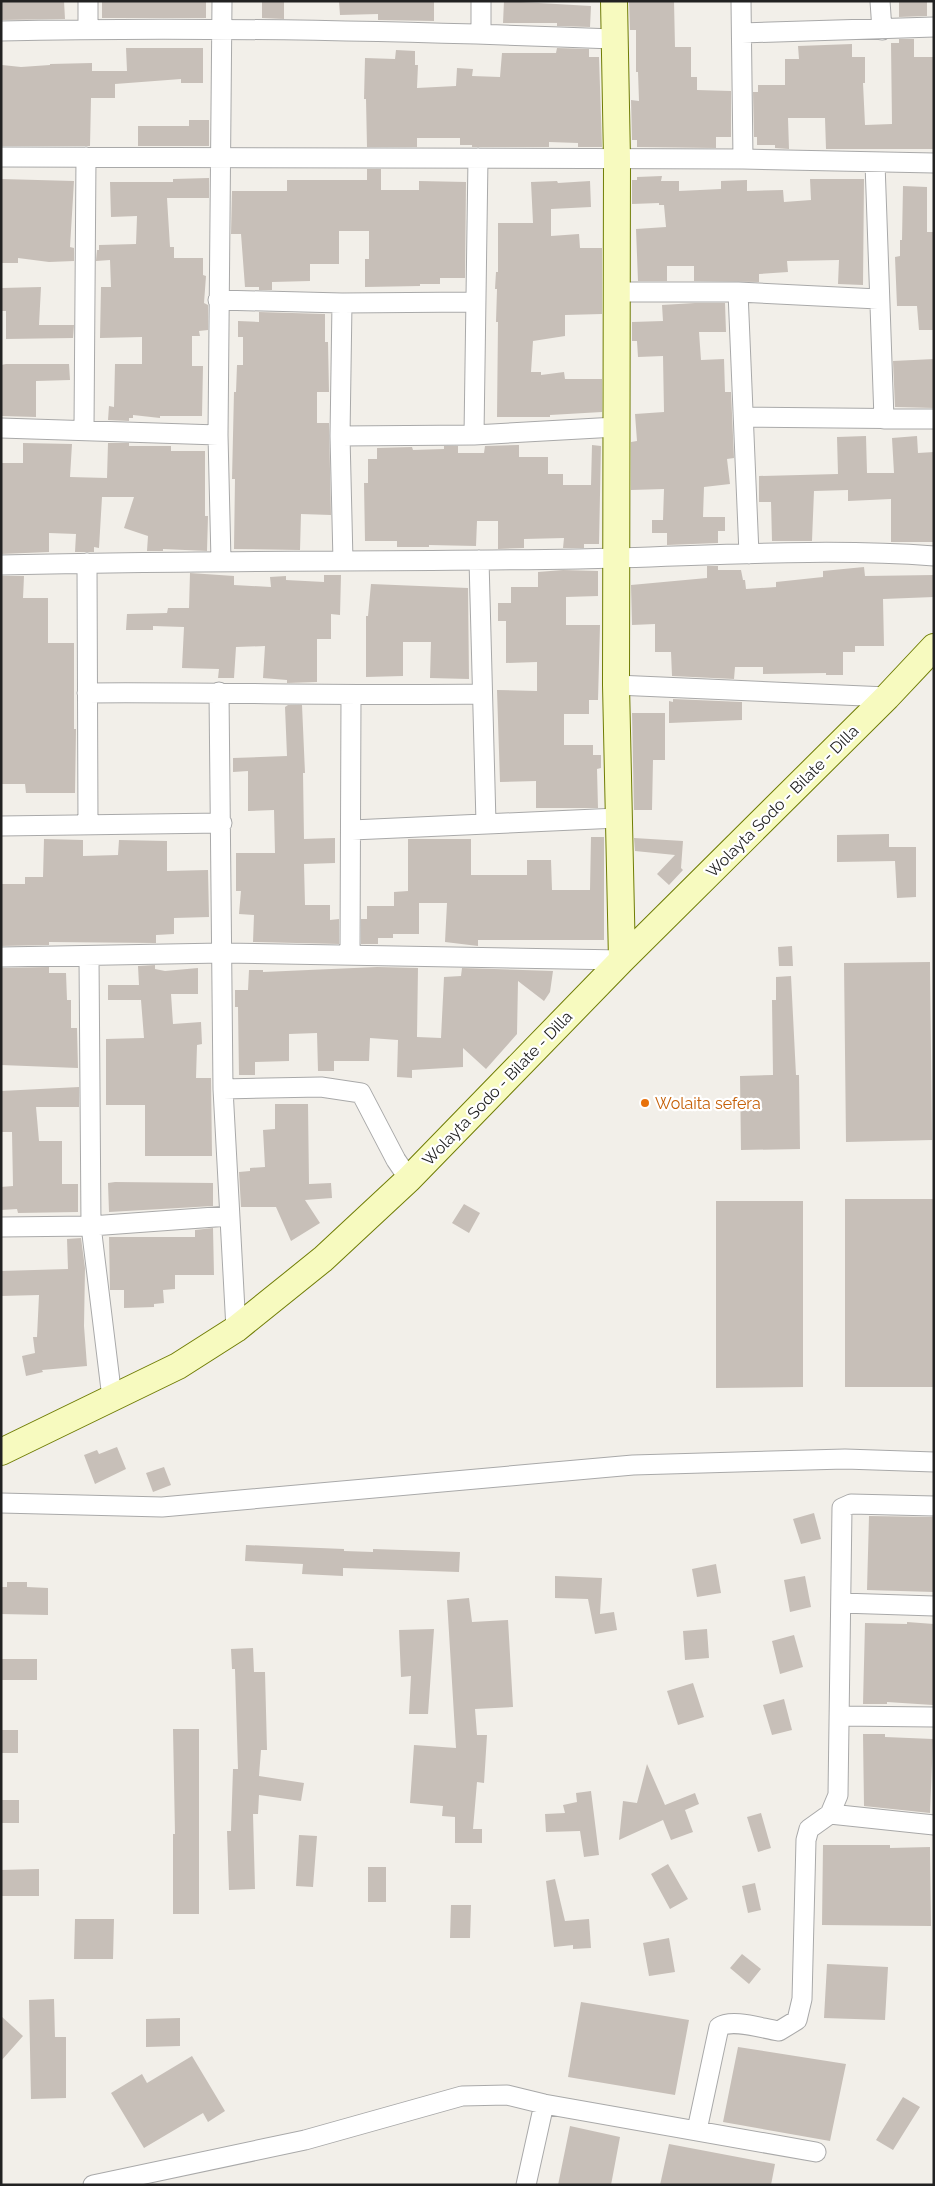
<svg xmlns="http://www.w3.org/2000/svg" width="935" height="2186" font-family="Raleway,sans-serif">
  <rect width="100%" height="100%" fill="#f2efe9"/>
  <path fill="#c7bfb8" d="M 1,1 L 64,1 L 65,19 L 1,20 Z
    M 102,1 L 206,1 L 206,18 L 102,18 Z
    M 262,1 L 284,1 L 284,19 L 262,18 Z
    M 339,1 L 434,1 L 434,21 L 378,20 L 378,14 L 340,15 Z
    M 504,1 L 591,6 L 590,27 L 557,26 L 557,23 L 503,23 Z
    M 629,1 L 674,1 L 675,47 L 691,47 L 691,77 L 697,77 L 697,90 L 731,91 L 731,137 L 716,137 L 716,148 L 637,147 L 637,140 L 632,140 L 631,100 L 639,101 L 638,72 L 636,72 L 636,30 L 630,30 Z
    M 899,1 L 927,1 L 927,16 L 899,17 Z
    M 899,39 L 914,39 L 914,57 L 934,57 L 934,149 L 826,149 L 825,118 L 788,118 L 789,149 L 775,148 L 775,145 L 757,145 L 757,137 L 754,137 L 753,92 L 758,92 L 758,85 L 785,85 L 785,59 L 799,59 L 798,46 L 852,44 L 852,57 L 865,57 L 865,83 L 863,83 L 865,125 L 892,124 L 891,43 L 899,43 Z
    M 126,48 L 203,48 L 203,83 L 181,83 L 181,79 L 115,84 L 115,98 L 91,98 L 90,146 L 1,146 L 2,65 L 21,67 L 50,65 L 50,64 L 92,63 L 92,71 L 127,71 Z
    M 557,48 L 589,49 L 589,57 L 599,57 L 602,147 L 578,147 L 578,143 L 549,142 L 549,147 L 472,147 L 472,145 L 460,145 L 460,138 L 417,138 L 417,147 L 367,147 L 366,99 L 364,99 L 365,58 L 395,59 L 396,50 L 415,51 L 415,65 L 418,65 L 417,88 L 456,86 L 457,68 L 473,69 L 472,76 L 500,77 L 502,53 L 556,53 Z
    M 189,120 L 209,120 L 209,146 L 138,146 L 138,126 L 189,126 Z
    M 367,169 L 381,169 L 381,190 L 419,190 L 419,181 L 466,182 L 465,278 L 440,278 L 440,284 L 420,284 L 420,286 L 365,287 L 365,259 L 369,259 L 369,231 L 339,231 L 339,264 L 310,264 L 310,281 L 272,282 L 272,290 L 259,290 L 259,287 L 245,287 L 241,234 L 231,234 L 232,191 L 287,191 L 287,180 L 367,180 Z
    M 662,176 L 661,181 L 679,181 L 679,191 L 721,189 L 721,181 L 747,180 L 747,191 L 783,190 L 784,202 L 811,200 L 810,179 L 864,179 L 863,285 L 838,284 L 839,260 L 787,261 L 788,272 L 759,274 L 759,282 L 694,281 L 694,266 L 667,266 L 667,281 L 638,281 L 636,229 L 666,227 L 664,205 L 659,205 L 659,203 L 632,204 L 632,180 L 637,180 L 637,177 Z
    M 209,178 L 209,198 L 167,198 L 170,247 L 174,247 L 174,258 L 203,258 L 203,275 L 206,276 L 204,303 L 208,305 L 208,330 L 199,331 L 200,336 L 192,336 L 192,366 L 203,366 L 202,416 L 160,416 L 160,418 L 133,415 L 133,418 L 129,418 L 129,421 L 108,420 L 109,406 L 114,407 L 115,364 L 142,364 L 142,337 L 100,338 L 101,287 L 111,287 L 110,260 L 96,261 L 97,250 L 99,250 L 99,245 L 136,244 L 137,216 L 111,217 L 110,182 L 173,182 L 173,179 Z
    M 1,179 L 74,181 L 70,247 L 74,248 L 74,261 L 49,262 L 18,258 L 18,263 L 1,263 Z
    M 557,181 L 558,183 L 590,181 L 591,207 L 551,209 L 551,236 L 579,234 L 580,248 L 602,248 L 602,314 L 565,315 L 565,336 L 533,341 L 531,372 L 541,372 L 541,375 L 564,372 L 565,379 L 602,379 L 602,412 L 550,415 L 550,417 L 497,417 L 498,322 L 496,322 L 497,289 L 495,289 L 496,272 L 498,272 L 498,223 L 533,223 L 531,182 Z
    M 903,186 L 927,187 L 927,232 L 934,232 L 934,330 L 919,330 L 917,306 L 897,306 L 895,257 L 900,256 L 900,240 L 902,240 Z
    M 41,287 L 39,325 L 74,325 L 73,338 L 6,339 L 6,311 L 2,311 L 2,288 Z
    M 695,303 L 725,303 L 726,332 L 699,332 L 701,360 L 724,359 L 725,392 L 731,392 L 734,458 L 727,459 L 730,484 L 704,487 L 703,517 L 725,517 L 725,531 L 718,531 L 718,543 L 667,545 L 667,533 L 652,533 L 652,520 L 663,520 L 664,489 L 631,490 L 631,442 L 637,441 L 635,414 L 664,412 L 663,356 L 638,357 L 637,341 L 632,341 L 632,322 L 663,321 L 662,305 Z
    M 259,312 L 325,314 L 325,342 L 328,342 L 329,392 L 317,392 L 317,423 L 329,423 L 331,515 L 301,514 L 300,550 L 234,549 L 235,479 L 232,479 L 234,392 L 236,392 L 237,365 L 243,365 L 243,337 L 238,337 L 238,321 L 259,322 Z
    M 934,359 L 934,408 L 895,407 L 893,361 Z
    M 6,364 L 69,364 L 70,380 L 36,381 L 36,417 L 1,416 L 1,365 Z
    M 866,436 L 867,473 L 894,473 L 892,438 L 917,436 L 918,453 L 934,452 L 934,542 L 891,542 L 891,499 L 848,501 L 848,490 L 814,491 L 812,541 L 772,541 L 771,502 L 759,502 L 759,476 L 838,474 L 837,437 Z
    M 23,443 L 72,444 L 70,477 L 107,478 L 108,443 L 129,443 L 129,446 L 171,446 L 171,451 L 205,451 L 205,516 L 208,516 L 207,551 L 163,549 L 163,551 L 147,551 L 148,536 L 124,528 L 134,497 L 102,497 L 99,548 L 94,547 L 94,552 L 75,552 L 76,534 L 49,533 L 49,552 L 1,554 L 1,463 L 23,463 Z
    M 519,445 L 519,457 L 548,457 L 548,474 L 563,474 L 563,485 L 591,485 L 592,445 L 601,446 L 599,544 L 584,544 L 584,548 L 563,548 L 564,538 L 524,539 L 524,548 L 498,549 L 498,521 L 477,521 L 476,546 L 429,545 L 429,547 L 397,547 L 397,541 L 365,541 L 364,483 L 368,483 L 368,459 L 377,459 L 377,448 L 412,447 L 413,450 L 444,449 L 444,446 L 458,446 L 458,453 L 484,453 L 485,446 Z
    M 707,566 L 718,566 L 718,570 L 741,570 L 743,580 L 745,580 L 746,589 L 776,587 L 776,582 L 823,577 L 823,571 L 864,567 L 865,576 L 934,575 L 934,597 L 883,599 L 884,646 L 855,646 L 855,652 L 843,652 L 843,675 L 826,675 L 826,673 L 763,674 L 763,667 L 735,667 L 734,679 L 672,676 L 671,652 L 655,652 L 655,624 L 632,625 L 631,585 L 707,578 Z
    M 563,570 L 598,571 L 598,596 L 566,597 L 566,625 L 600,625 L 598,700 L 589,700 L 589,714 L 564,714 L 564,745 L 593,745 L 593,755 L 601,755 L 601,768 L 597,769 L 598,808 L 536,808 L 536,781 L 500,782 L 497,690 L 537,691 L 537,662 L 506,663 L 506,621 L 498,621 L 498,603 L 511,603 L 511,587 L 538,587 L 538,572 Z
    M 190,573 L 234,576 L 234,585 L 271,587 L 270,577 L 286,576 L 286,580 L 324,582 L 324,575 L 341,575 L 340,615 L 331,614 L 331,639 L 317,639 L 317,682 L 287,683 L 287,680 L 263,678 L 265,646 L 236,647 L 234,678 L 218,678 L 219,669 L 182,668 L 184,627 L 153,626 L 153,630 L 126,630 L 127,614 L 167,613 L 168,608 L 189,608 Z
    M 1,576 L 24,576 L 23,598 L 48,598 L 48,643 L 74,643 L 74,729 L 76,729 L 75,793 L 26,793 L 25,784 L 1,784 Z
    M 371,584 L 468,588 L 469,679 L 430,678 L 431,642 L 403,642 L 403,676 L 366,677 L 366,616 L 368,616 Z
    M 673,699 L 742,702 L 742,720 L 669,723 L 669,701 L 673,702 Z
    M 288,705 L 302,705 L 305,773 L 303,773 L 304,839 L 335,838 L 335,863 L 304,864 L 305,905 L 330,905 L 330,920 L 339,919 L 339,944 L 253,942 L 254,915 L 239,914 L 241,891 L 236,891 L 236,853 L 275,853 L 274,810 L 248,811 L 248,771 L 233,772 L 233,758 L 287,756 L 285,707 Z
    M 632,713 L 665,713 L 665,760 L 653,760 L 652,810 L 634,810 Z
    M 889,834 L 889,847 L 916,847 L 916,897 L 897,898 L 895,861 L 837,862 L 837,835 Z
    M 591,837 L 604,837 L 604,940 L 478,940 L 478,946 L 445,942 L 447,903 L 419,903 L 419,934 L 393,934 L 393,938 L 378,938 L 378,944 L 361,944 L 361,919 L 367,919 L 367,906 L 394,906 L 394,892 L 408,891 L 408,839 L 471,839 L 471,875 L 527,875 L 527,860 L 551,860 L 552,890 L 590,890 Z
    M 634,838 L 683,841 L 681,868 L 683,870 L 669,885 L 657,874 L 675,855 L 635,851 Z
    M 44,839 L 83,840 L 83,856 L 118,855 L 119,840 L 167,841 L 167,871 L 208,870 L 209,917 L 174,918 L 174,934 L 156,935 L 156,943 L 49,942 L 49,945 L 1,946 L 1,884 L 25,884 L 25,877 L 43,877 Z
    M 792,946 L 793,966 L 779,966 L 778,947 Z
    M 930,962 L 932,1140 L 846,1142 L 844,963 Z
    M 155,965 L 155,969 L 165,971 L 198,968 L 198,994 L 171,994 L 173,1024 L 201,1022 L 202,1044 L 197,1045 L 196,1078 L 211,1078 L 212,1156 L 145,1156 L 145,1105 L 106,1105 L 106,1039 L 144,1038 L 141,1000 L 108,1000 L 108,985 L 139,985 L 138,966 Z
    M 49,967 L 49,973 L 66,973 L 67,1000 L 71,1000 L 71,1028 L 77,1028 L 78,1068 L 1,1065 L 1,968 Z
    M 377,967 L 418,968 L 417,1037 L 441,1038 L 444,977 L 461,976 L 462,968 L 553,971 L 550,992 L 544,1001 L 518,981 L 517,1034 L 486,1069 L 463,1048 L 463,1067 L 412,1070 L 412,1078 L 397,1077 L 398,1040 L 370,1038 L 369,1061 L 334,1061 L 334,1071 L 318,1071 L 317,1033 L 289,1034 L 289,1061 L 255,1062 L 255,1075 L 239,1075 L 238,1007 L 235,1007 L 235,990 L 248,990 L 249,970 L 263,970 L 263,972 Z
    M 791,976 L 796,1075 L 799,1075 L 800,1149 L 741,1150 L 740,1076 L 773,1075 L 772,1000 L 776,1000 L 776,977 Z
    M 79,1087 L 79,1107 L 36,1107 L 39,1141 L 62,1141 L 62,1184 L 78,1184 L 78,1212 L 18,1213 L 17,1209 L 1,1210 L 1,1187 L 13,1186 L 12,1132 L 1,1132 L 1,1091 Z
    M 275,1104 L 308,1104 L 309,1184 L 331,1183 L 332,1198 L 305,1200 L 320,1223 L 291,1241 L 276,1207 L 241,1207 L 239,1172 L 250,1171 L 250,1168 L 265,1167 L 263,1130 L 275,1129 Z
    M 115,1182 L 213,1183 L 213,1206 L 109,1212 L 108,1183 Z
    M 845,1199 L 933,1199 L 933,1387 L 845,1387 Z
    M 716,1201 L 803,1201 L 803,1387 L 716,1388 Z
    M 464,1204 L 480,1213 L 469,1233 L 452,1223 Z
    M 213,1228 L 214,1275 L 175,1275 L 175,1289 L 163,1290 L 164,1303 L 154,1304 L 154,1307 L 124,1308 L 124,1290 L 110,1290 L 109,1237 L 195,1237 L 195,1230 Z
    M 81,1238 L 85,1268 L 84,1326 L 87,1366 L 42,1370 L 43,1372 L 26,1376 L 22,1356 L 35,1353 L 33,1337 L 37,1337 L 39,1295 L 1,1296 L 1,1271 L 68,1269 L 67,1239 Z
    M 117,1447 L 126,1469 L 95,1484 L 84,1455 L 97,1450 L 99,1454 Z
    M 164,1467 L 171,1485 L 153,1492 L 146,1473 Z
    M 814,1513 L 821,1539 L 801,1544 L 793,1519 Z
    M 869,1516 L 934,1517 L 934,1592 L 867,1590 Z
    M 246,1545 L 344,1549 L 344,1551 L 373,1552 L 373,1549 L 460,1552 L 459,1572 L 343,1568 L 343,1576 L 302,1574 L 303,1564 L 245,1561 Z
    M 716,1564 L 721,1593 L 697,1597 L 692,1569 Z
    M 555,1576 L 602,1578 L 600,1614 L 614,1612 L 617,1630 L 595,1634 L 588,1599 L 555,1598 Z
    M 805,1576 L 811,1607 L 790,1612 L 784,1580 Z
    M 7,1582 L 27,1582 L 27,1587 L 48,1588 L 48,1615 L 1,1614 L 1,1587 L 7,1587 Z
    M 469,1598 L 472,1622 L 508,1620 L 513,1707 L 475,1709 L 477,1735 L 487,1735 L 484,1783 L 477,1782 L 473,1829 L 482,1829 L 482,1843 L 455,1843 L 455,1817 L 442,1816 L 443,1806 L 410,1803 L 414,1745 L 456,1748 L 447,1600 Z
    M 907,1622 L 934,1624 L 933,1705 L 887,1702 L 887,1704 L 863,1704 L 865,1623 L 907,1624 Z
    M 434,1629 L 428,1714 L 409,1714 L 411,1676 L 401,1677 L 399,1630 Z
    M 707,1629 L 709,1658 L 685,1660 L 683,1631 Z
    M 794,1635 L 803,1667 L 780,1674 L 772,1641 Z
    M 253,1648 L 254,1672 L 265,1672 L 267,1750 L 261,1750 L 259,1776 L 304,1783 L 301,1801 L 259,1795 L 258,1814 L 253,1814 L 255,1889 L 229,1890 L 227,1831 L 231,1831 L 233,1769 L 238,1769 L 235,1669 L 232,1669 L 231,1649 Z
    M 1,1659 L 37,1659 L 37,1680 L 1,1680 Z
    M 693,1683 L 704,1717 L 678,1725 L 667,1691 Z
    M 784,1699 L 792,1730 L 772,1735 L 763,1705 Z
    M 173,1729 L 199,1729 L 199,1914 L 173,1914 L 173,1834 L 175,1834 Z
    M 1,1730 L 18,1730 L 18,1753 L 1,1753 Z
    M 863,1734 L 885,1734 L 885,1737 L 933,1739 L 930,1813 L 864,1806 Z
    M 647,1764 L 665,1805 L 695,1793 L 699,1804 L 685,1810 L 693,1832 L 671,1840 L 663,1820 L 619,1840 L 623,1801 L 637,1803 Z
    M 591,1791 L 599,1855 L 584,1857 L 580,1831 L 546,1832 L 545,1814 L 565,1813 L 563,1805 L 577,1802 L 576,1793 Z
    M 1,1800 L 19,1800 L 19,1823 L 1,1823 Z
    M 761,1813 L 771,1848 L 758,1852 L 747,1817 Z
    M 299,1835 L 317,1836 L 313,1887 L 296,1886 Z
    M 823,1845 L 890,1845 L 890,1848 L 930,1847 L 931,1926 L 822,1925 Z
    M 668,1864 L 688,1899 L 670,1909 L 651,1874 Z
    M 368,1867 L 386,1867 L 386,1902 L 368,1902 Z
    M 39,1869 L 39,1896 L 1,1896 L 1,1870 Z
    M 555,1879 L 565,1921 L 589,1919 L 591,1948 L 573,1949 L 573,1945 L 554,1947 L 546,1881 Z
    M 755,1883 L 761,1910 L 748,1913 L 742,1886 Z
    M 451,1905 L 471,1905 L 470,1938 L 450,1938 Z
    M 75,1919 L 114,1919 L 113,1959 L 74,1959 Z
    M 669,1938 L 675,1972 L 649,1976 L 643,1943 Z
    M 742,1954 L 761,1969 L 749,1984 L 730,1968 Z
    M 827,1964 L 888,1967 L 885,2020 L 824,2018 Z
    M 54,1999 L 55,2037 L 66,2037 L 66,2098 L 31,2099 L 29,2000 Z
    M 581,2002 L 689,2020 L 675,2095 L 568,2077 Z
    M 1,2016 L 23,2036 L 1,2061 Z
    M 180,2018 L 180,2046 L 146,2047 L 146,2019 Z
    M 738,2047 L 846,2064 L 830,2141 L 723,2122 Z
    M 192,2056 L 225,2111 L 208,2122 L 203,2113 L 144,2148 L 111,2093 L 142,2074 L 147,2083 Z
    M 903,2097 L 920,2107 L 893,2150 L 876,2140 Z
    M 570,2126 L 620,2137 L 611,2185 L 558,2185 Z
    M 669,2144 L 775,2164 L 771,2185 L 660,2185 Z"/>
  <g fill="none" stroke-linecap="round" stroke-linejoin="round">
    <g stroke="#a9a9a9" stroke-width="21">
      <path id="minor" d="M 741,1 L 743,159
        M 880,1 L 882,30
        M 88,29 L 88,1
        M 1,31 C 205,26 409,31 613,39
        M 481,33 L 481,1
        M 742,33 L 934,27
        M 1,157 L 743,159 L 934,163
        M 875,163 L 884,419
        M 616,292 L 738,292 L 878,299
        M 738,292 L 749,554
        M 218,300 L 342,303 L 475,302
        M 342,303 L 340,436 L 343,561
        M 744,417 L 934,419
        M 1,428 L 218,435
        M 84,429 L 86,157
        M 474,435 L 478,158
        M 340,436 L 474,435 L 616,427
        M 479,560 L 486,823
        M 221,561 L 218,435 L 222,1
        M 87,563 L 88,825
        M 1,565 C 193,560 386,562 578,559 C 696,557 816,547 934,556
        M 616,685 L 887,697
        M 219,692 L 223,1089 L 236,1329
        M 87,693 C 219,692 350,696 482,694
        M 1,826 L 222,823
        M 352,830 L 618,818
        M 350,955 L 351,696
        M 1,957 L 222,953 L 622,960
        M 89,957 L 91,1226 L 112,1398
        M 223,1089 L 321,1087 L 361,1093 L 396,1160 L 409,1179
        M 1,1227 L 91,1226 L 229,1216
        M 1,1503 L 162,1507 L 633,1465 L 845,1459 L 934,1462
        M 841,1603 L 934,1606
        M 839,1716 L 934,1717
        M 830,1814 L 934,1825
        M 697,2130 L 719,2027 C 733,2018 763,2029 779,2031 L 797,2020 L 802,1999 L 806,1840 L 809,1829 L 830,1814 L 838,1795 L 842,1508 L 851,1504 L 934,1506
        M 93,2185 L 305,2140 L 462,2096 L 507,2095 L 544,2104 L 816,2152
        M 526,2185 L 544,2104"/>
    </g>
    <g stroke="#707d05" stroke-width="28">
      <path id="secondary" d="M 614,1 L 617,160 L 616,685 L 622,960
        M 1,1452 L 178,1366 L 236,1329 L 323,1259 L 409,1179 L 622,960 L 887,697 L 934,647"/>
    </g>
    <use href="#minor" stroke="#fff" stroke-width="19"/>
    <use href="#secondary" stroke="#f7fabf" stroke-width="26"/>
  </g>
  <circle fill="#e8710a" stroke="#fff" stroke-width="2" cx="645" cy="1103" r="5"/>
  <g text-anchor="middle" stroke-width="4.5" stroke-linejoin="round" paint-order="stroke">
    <g font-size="16" fill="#222" stroke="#fff">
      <text transform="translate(782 801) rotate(-45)" y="6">Wolayta Sodo - Bilate - Dilla</text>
      <text transform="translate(497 1088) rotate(-46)" y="6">Wolayta Sodo - Bilate - Dilla</text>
    </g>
    <g font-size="16" fill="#c56008" stroke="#fff" text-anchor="start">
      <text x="655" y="1109">Wolaita sefera</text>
    </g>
  </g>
  <rect width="935" height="2186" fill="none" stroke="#222222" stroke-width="5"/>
</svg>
